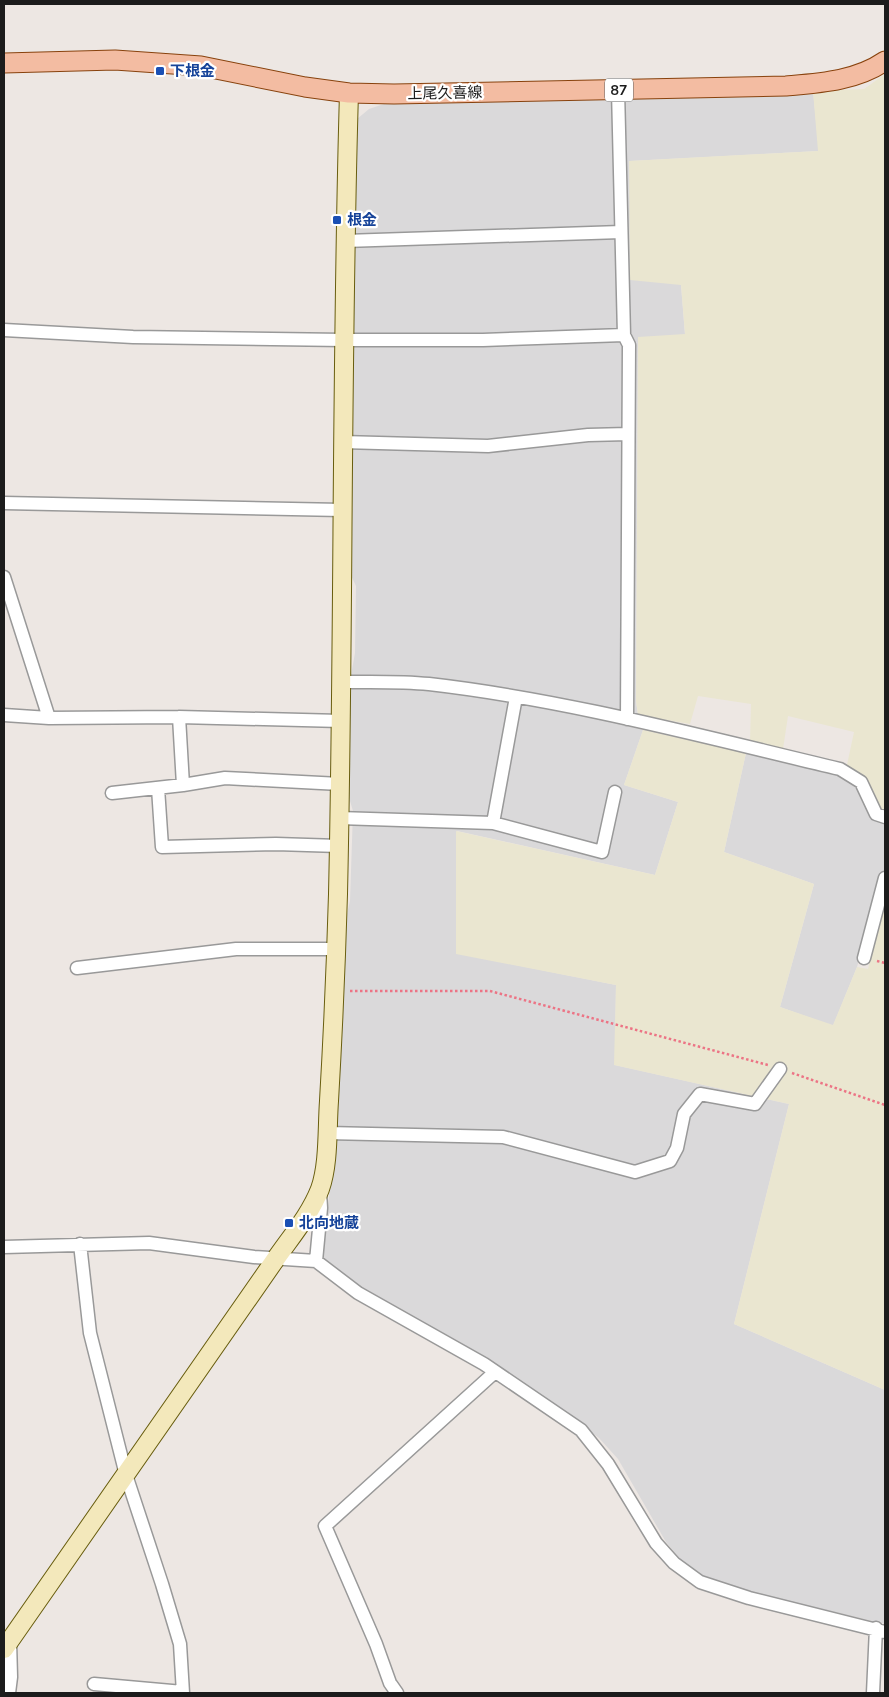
<svg xmlns="http://www.w3.org/2000/svg" width="889" height="1697" font-family="Mulish,'Noto Sans JP',sans-serif">
  <rect width="100%" height="100%" fill="#ede7e3"/>
  <path fill="#dad9da" d="M 813,91 L 819,151 L 630,161 L 681,285 L 685,335 L 638,338 L 636,701 L 638,715 L 419,680 L 351,675 L 355,653 L 356,586 L 348,569 L 352,136 L 357,119 L 369,109 L 393,101 Z
    M 348,686 L 447,691 L 561,709 L 643,730 L 624,785 L 678,802 L 655,875 L 457,831 L 456,953 L 616,985 L 615,1065 L 789,1104 L 734,1324 L 885,1390 L 885,1624 L 725,1586 L 698,1576 L 679,1558 L 666,1542 L 618,1459 L 599,1438 L 549,1400 L 473,1354 L 368,1296 L 325,1264 L 323,1252 L 332,1170 L 342,936 L 350,901 L 353,811 L 347,791 Z
    M 746,753 L 845,774 L 885,817 L 885,866 L 857,967 L 833,1026 L 780,1007 L 814,884 L 724,852 Z"/>
  <path fill="#eae6d0" d="M 885,74 L 885,810 L 880,809 L 864,778 L 847,765 L 854,732 L 788,716 L 783,749 L 750,742 L 751,704 L 698,696 L 690,724 L 638,715 L 636,701 L 638,337 L 685,334 L 681,285 L 630,280 L 629,161 L 818,151 L 813,91 L 864,89 Z
    M 643,730 L 746,753 L 724,852 L 814,884 L 780,1007 L 833,1025 L 857,967 L 868,969 L 885,901 L 885,1390 L 734,1324 L 789,1104 L 614,1065 L 616,985 L 456,954 L 456,831 L 655,875 L 678,802 L 624,785 Z"/>
  <g fill="none" stroke-linecap="round" stroke-linejoin="round">
    <g stroke="#999" stroke-width="15">
      <path id="street" d="M 618,90 L 624,335 L 629,345 L 627,719
        M 345,241 L 621,232
        M 4,330 L 133,337 L 344,340 L 483,340 L 624,335
        M 342,442 L 488,446 L 588,435 L 628,434
        M 4,503 L 342,510
        M 4,577 L 49,718
        M 342,682 C 371,682 400,681 429,684 C 568,700 704,737 840,769 L 861,782 L 876,814 L 885,817
        M 516,697 L 493,823 L 602,852 L 615,792
        M 4,715 L 49,718 L 179,717 L 341,721
        M 179,717 L 183,785
        M 158,788 L 162,847 L 276,844 L 339,846
        M 112,793 L 183,785 L 225,778 L 340,784
        M 339,818 L 493,823
        M 864,958 L 885,878
        M 77,968 L 236,949 L 337,949
        M 327,1133 L 503,1137 L 635,1172 L 670,1161 L 677,1148 L 684,1114 L 700,1094 L 755,1104 L 780,1069
        M 80,1244 L 90,1333 L 126,1475 L 162,1584 L 180,1644 L 183,1693
        M 4,1247 L 149,1243 L 254,1257 L 316,1261 L 358,1293 L 484,1364 L 581,1430 L 608,1464 L 656,1543 L 674,1563 L 700,1582 L 749,1598 L 885,1632
        M 316,1261 L 321,1208 L 320,1191
        M 94,1684 L 183,1692
        M 9,1693 L 11,1677 L 10,1641
        M 397,1693 L 390,1683 L 376,1644 L 325,1526 L 495,1372
        M 873,1693 L 876,1628"/>
    </g>
    <g stroke="#685d0e" stroke-width="20">
      <path id="secondary" d="M 4,1649 L 275,1260 C 290,1238 310,1215 320,1189 C 329,1164 327,1128 329,1101 C 333,1032 336,963 338,894 C 344,627 341,360 349,93"/>
    </g>
    <g stroke="#88420d" stroke-width="21">
      <path id="primary" d="M 4,63 L 115,60 L 201,66 L 305,87 L 349,93 L 394,94 L 786,86 C 820,83 856,81 885,61"/>
    </g>
    <path stroke="#ec7485" stroke-width="2.5" stroke-dasharray="2.5 2.5" stroke-linecap="butt" d="M 877,961 L 885,963
      M 350,991 L 490,991 L 768,1065
      M 792,1073 L 885,1105"/>
    <use href="#street" stroke="#fff" stroke-width="12"/>
    <use href="#secondary" stroke="#f3e8bb" stroke-width="18"/>
    <use href="#primary" stroke="#f3bca2" stroke-width="19"/>
  </g>
  <g fill="#1a4fb4" stroke="#fff" stroke-width="2">
    <rect x="155" y="66" width="10" height="10" rx="2.5"/>
    <rect x="332" y="215" width="10" height="10" rx="2.5"/>
    <rect x="284" y="1218" width="10" height="10" rx="2.5"/>
  </g>
  <g text-anchor="middle" stroke-width="4.5" stroke-linejoin="round" paint-order="stroke">
    <rect fill="#fff" stroke="#606060" stroke-width="1" x="605" y="78.5" width="28" height="23" rx="4"/>
    <g font-size="14" font-weight="bold" fill="#1c1c1c">
      <text x="619" y="95">87</text>
    </g>
    <g font-size="15" font-weight="bold" fill="#164399" stroke="#fff" text-anchor="start">
      <text x="170" y="76">下根金</text>
      <text x="347" y="225">根金</text>
      <text x="299" y="1228">北向地蔵</text>
    </g>
    <g font-size="15" fill="#1c1c1c" stroke="#fff">
      <text transform="translate(445 93) rotate(-1)" y="5">上尾久喜線</text>
    </g>
  </g>
  <rect width="889" height="1697" fill="none" stroke="#1c1c1c" stroke-width="10"/>
</svg>
